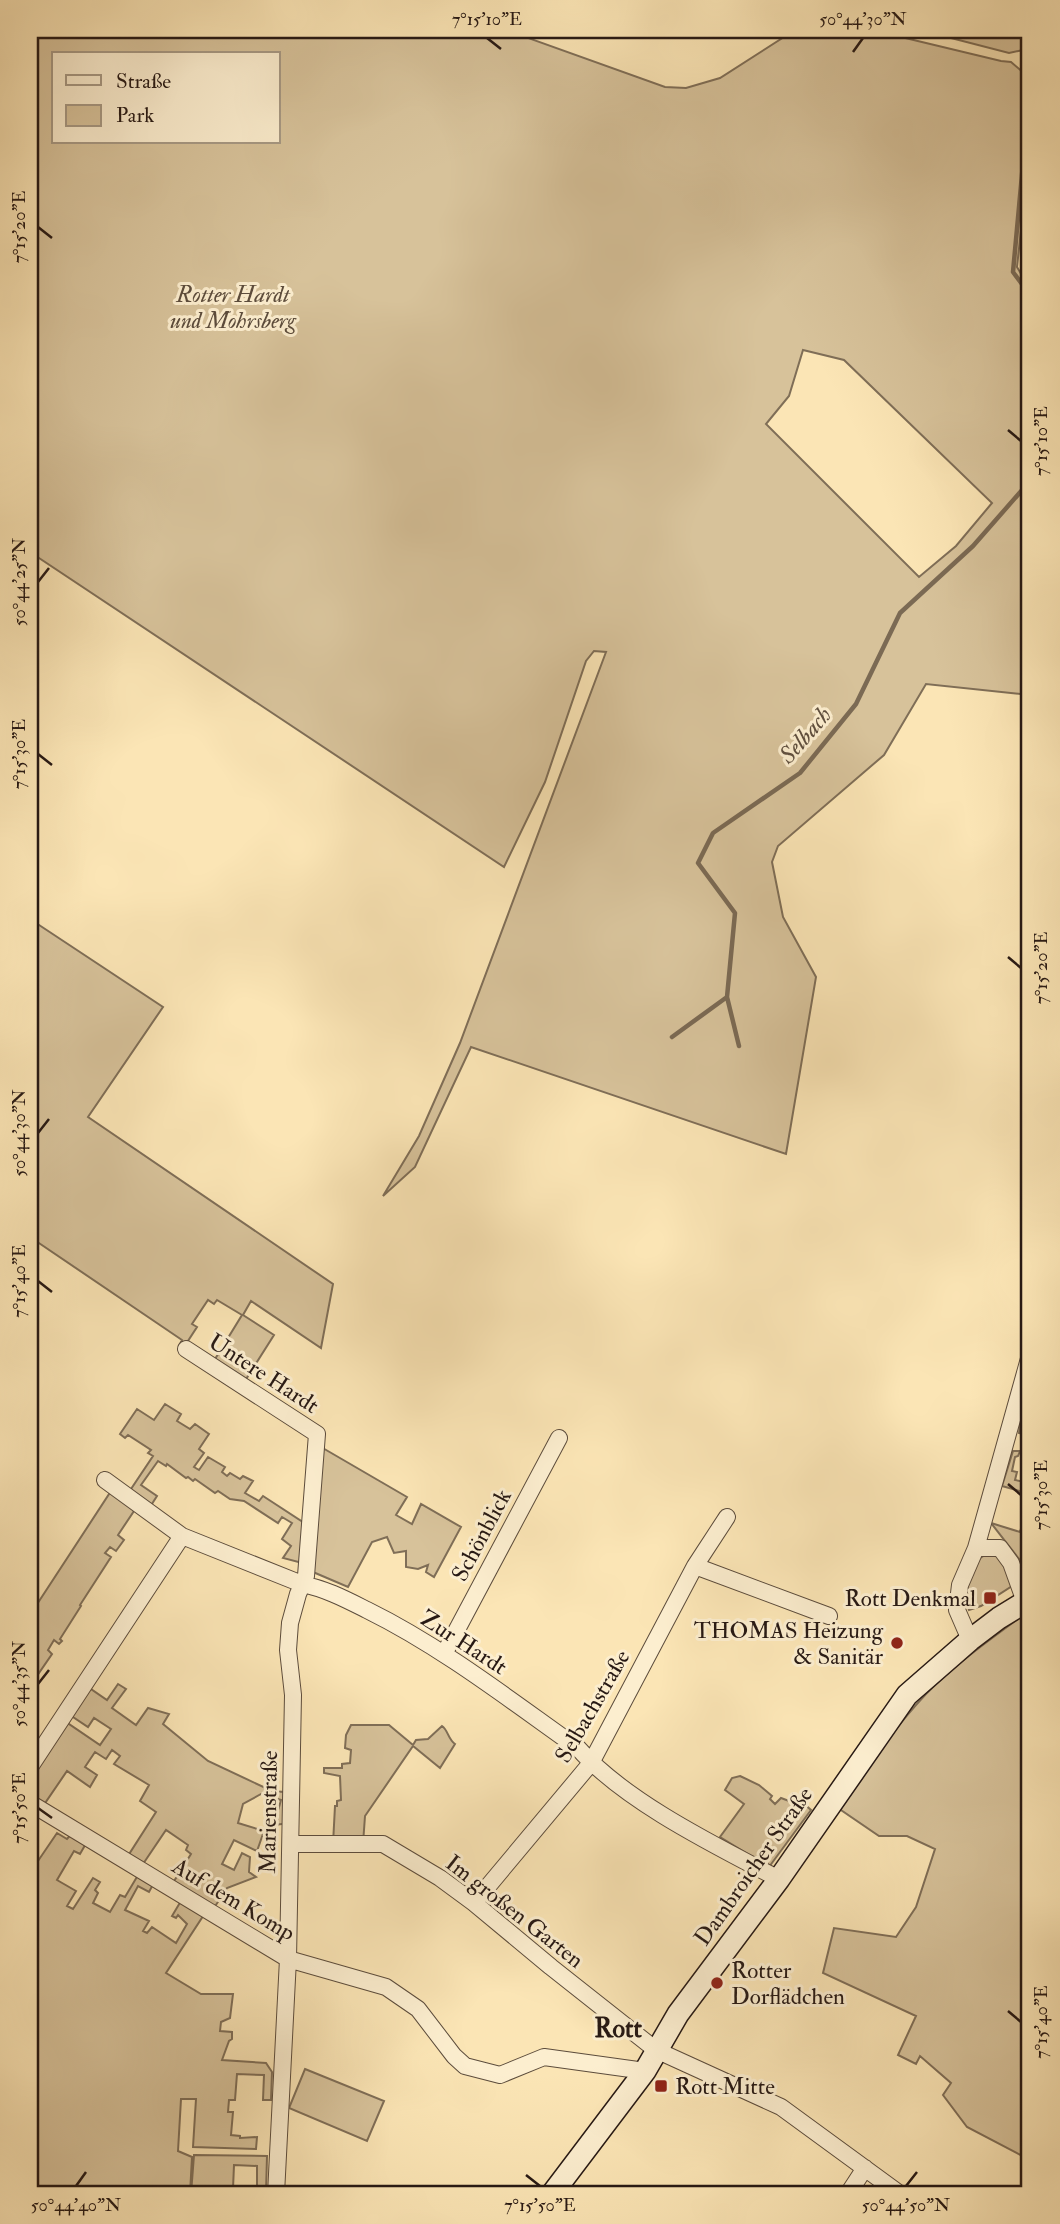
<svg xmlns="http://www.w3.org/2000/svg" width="1060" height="2224" font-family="'IM FELL Double Pica',serif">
  <rect width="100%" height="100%" fill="#fbe5b5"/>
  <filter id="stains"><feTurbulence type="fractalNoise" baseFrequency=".00286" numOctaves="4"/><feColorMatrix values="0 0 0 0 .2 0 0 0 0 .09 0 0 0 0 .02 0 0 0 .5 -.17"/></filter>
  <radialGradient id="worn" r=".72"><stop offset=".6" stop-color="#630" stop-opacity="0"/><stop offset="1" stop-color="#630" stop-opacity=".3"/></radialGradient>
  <path fill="#d7c29a" stroke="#7f6e57" stroke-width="2" fill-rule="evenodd" d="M 30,30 L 506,30 L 665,87 L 686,88 L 720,78 L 795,30 L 872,30 L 1001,61 L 1011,62 L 1025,74 L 1022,221 L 1017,267 L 1030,289 L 1030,695 L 926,684 L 884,755 L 778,846 L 772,862 L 783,917 L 816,977 L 786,1154 L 471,1047 L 415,1167 L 383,1196 L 419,1136 L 460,1043 L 606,652 L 594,651 L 586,661 L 545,782 L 504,867 L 30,552 L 30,466 L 37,428 L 30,425 ZM 54,54 L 278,54 L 278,142 L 54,142 ZM 803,350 L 844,360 L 992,503 L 956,546 L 919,577 L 766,424 L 789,396 Z
    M 920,30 L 1030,30 L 1029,41 L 1023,50 L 1009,53 Z
    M 30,919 L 163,1007 L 88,1117 L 333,1284 L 321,1348 L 251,1301 L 243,1315 L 274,1335 L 243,1384 L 212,1364 L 242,1315 L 217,1300 L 214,1304 L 208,1300 L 192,1324 L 197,1327 L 184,1347 L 180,1344 L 182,1340 L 33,1239 L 30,1150 Z
    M 165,1404 L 181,1414 L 177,1421 L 190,1429 L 195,1424 L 209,1434 L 199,1449 L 204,1453 L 194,1467 L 199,1470 L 208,1457 L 225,1467 L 222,1472 L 227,1476 L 230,1473 L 240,1479 L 243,1476 L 253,1481 L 245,1493 L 259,1501 L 263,1496 L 309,1526 L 306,1564 L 283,1558 L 291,1546 L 282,1539 L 292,1523 L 282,1517 L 278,1523 L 244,1501 L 230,1499 L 218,1491 L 215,1493 L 195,1479 L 193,1481 L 188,1477 L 186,1478 L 167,1464 L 166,1466 L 158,1461 L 141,1485 L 157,1496 L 148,1510 L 127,1495 L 153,1456 L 148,1453 L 151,1450 L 128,1435 L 125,1438 L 120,1434 L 137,1409 L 154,1420 Z
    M 1021,1416 L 1030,1416 L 1030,1436 L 1019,1433 Z
    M 321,1447 L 407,1497 L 396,1515 L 412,1524 L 421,1504 L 461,1527 L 434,1577 L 426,1572 L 428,1565 L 418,1569 L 406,1567 L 406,1551 L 394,1553 L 387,1537 L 372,1542 L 348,1587 L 313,1572 Z
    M 1013,1451 L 1020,1451 L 1018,1456 L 1015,1457 L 1012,1471 L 1017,1472 L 1015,1480 L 1030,1483 L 1030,1494 L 1002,1486 Z
    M 113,1488 L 138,1505 L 118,1535 L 124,1540 L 116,1551 L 110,1547 L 105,1553 L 111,1557 L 80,1605 L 81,1606 L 60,1639 L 62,1641 L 59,1644 L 54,1640 L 48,1650 L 52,1654 L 30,1686 L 30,1615 Z
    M 1030,1498 L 1030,1573 L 991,1523 L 1020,1532 Z
    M 987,1554 L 997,1556 L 1008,1570 L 1012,1586 L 981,1606 L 969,1610 C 964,1598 968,1572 977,1561 C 979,1558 983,1556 987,1554 Z
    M 1030,1610 L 1030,2160 L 967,2127 L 943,2095 L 951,2083 L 920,2056 L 916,2064 L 898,2055 L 916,2016 L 823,1973 L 834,1928 L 896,1937 L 916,1907 L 935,1849 L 907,1836 L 879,1836 L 838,1808 C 866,1769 893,1729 926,1694 C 957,1662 995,1636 1030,1610 Z
    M 118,1684 L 126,1689 L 112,1708 L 136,1725 L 148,1708 L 169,1714 L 163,1724 L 208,1761 L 272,1791 L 284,1792 L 290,1823 L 274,1825 L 281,1800 L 261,1794 L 243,1804 L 238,1823 L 264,1831 L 257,1851 L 234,1840 L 222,1864 L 234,1870 L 242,1853 L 250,1857 L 249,1872 L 256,1877 L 227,1888 L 212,1911 L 171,1886 L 191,1854 L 186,1850 L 188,1845 L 166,1830 L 141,1867 L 126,1859 L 156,1812 L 140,1801 L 149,1785 L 114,1764 L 120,1756 L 112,1750 L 106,1759 L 95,1752 L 85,1767 L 97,1775 L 90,1787 L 67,1771 L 41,1809 L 30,1801 L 30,1771 L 63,1720 L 100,1745 L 111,1729 L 94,1718 L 88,1727 L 67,1713 L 85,1685 L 107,1700 Z
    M 351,1725 L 389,1725 L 413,1745 L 416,1740 L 428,1739 L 442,1726 C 448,1730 448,1739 455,1744 L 440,1768 L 413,1746 L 365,1816 L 363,1844 L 333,1844 L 335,1806 L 337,1806 L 337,1801 L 341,1800 L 340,1776 L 324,1773 L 324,1768 L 342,1768 L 342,1764 L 350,1763 L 351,1750 L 345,1748 L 346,1735 Z
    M 740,1776 L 759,1785 L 772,1796 L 770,1799 L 775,1804 L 781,1798 L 789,1801 L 793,1794 L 811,1810 L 769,1867 L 720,1837 L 744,1804 L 725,1790 L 732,1778 Z
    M 74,1831 L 88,1840 L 80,1854 L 74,1851 L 57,1880 L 76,1891 L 67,1906 L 73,1909 L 93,1878 L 100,1882 L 95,1890 L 98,1893 L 93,1903 L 110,1912 L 120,1895 L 125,1897 L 141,1870 L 156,1879 L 149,1892 L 138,1886 L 125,1910 L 149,1921 L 143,1931 L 147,1933 L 152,1927 L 176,1943 L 187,1924 L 178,1915 L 176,1918 L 172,1916 L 184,1896 L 207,1910 L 166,1973 L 201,1994 L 233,1994 L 230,2018 L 221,2022 L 220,2031 L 232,2032 L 232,2039 L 229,2041 L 222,2060 L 266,2063 L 272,2072 L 271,2100 L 263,2100 L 264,2075 L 237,2074 L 235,2100 L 229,2100 L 228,2112 L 233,2112 L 231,2135 L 240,2136 L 240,2138 L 257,2137 L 256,2149 L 193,2147 L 196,2099 L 181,2099 L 178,2151 L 192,2157 L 190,2194 L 30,2194 L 30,1856 L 38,1861 L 57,1833 L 67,1839 Z
    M 305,2069 L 384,2101 L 367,2141 L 289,2108 Z
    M 194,2155 L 267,2156 L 266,2192 L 257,2192 L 257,2166 L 234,2165 L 233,2189 L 226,2189 L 226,2194 L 191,2194 Z"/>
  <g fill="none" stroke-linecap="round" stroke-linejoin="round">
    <path stroke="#7b6a54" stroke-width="4.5" d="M 1022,36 L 1022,30
      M 1023,78 L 1024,153 L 1013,272 L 1030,295
      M 727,997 L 739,1046
      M 672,1037 L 727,997 L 735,913 L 698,863 L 713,833 L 800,773 L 856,704 L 900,613 L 973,546 L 1030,481"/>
    <g stroke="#5c4c3c" stroke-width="18">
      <path id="street" d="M 186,1349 L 317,1434 L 306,1576 L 298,1594 L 290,1623 L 288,1650 L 293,1695 L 288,1959 L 276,2194
        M 105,1480 L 182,1536 L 302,1584 C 326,1589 345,1599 367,1610 C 442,1647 510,1700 578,1748 C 624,1801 716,1846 779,1879
        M 976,1548 L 1030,1355
        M 695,1566 L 829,1616
        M 970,1640 L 957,1610 L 960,1585 L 976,1548 L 1000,1548 L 1011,1563 L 1025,1602
        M 444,1654 L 559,1438
        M 30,1767 L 182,1536
        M 30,1803 L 288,1959 L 386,1987 L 418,2009 L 454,2056 L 465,2066 L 500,2075 L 544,2057 L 645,2071
        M 291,1844 L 383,1844 L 440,1878 L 474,1903 L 551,1967 L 656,2050 L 781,2107 L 900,2194
        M 474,1903 L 591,1763 L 695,1566 L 727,1517
        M 848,2194 L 865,2168"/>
    </g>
    <g stroke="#271914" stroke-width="24">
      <path id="secondary" d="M 552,2194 L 645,2071 L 678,2014 L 779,1879 L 907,1695 L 970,1640 L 999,1618 L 1030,1599"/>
    </g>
    <use href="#street" stroke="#fceecf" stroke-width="16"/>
    <use href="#secondary" stroke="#fceecf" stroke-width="21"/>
  </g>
  <path fill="none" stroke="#271914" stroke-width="2.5" d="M 487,38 L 501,49M 853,52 L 863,38M 38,227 L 52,238M 1008,430 L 1021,441M 38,582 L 49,568M 38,754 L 52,765M 1008,957 L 1021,968M 38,1133 L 49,1119M 38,1281 L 52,1292M 1008,1484 L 1021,1495M 38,1684 L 49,1670M 38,1808 L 52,1818M 1008,2011 L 1021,2022M 526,2175 L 540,2186M 76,2186 L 86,2172M 906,2186 L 917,2172"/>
  <g fill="#8f2418" stroke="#fceecf" stroke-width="2.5">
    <rect x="983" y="1591" width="14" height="14" rx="3.5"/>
    <circle cx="897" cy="1643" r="7"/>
    <circle cx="717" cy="1983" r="7"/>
    <rect x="654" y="2079" width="14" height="14" rx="3.5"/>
  </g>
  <g text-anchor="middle" stroke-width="6" stroke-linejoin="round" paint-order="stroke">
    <g font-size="23" font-style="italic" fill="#5c4c3c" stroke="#fceecf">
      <text x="233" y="302">Rotter Hardt<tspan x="233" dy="26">und Mohrsberg</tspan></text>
    </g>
    <g font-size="23" fill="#271914" stroke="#fceecf">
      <text transform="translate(264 1373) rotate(33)" y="8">Untere Hardt</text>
      <text transform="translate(481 1535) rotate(-62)" y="8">Schönblick</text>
      <text transform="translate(464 1642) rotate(33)" y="8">Zur Hardt</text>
      <text transform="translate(592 1706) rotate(-60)" y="8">Selbachstraße</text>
      <text transform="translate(268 1812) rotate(-89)" y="8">Marienstraße</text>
      <text transform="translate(753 1866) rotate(-55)" y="8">Dambroicher Straße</text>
      <text transform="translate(234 1899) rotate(31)" y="8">Auf dem Komp</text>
      <text transform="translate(515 1911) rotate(38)" y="8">Im großen Garten</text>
    </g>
    <g font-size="23" fill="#271914" stroke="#fceecf" text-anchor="end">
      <text x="976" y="1606">Rott Denkmal</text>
      <text x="883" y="1638">THOMAS Heizung<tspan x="883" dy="26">&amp; Sanitär</tspan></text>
      <text x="731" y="1978" text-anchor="start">Rotter<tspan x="731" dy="26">Dorflädchen</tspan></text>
      <text x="675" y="2094" text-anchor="start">Rott Mitte</text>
    </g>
    <g font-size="24" font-style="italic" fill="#5f4f3e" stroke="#fceecf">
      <text transform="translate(805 735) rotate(-49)" y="8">Selbach</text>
    </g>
    <g font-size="26" font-weight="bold" fill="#271914" stroke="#fceecf">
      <text x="618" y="2037">Rott</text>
    </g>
  </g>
  <rect width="1060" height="2224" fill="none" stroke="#fbe5b5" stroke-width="77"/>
  <rect x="52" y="52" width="228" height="91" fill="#fceecf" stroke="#a79984" stroke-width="2"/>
  <rect x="66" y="75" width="35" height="10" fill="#fceecf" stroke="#a79984" stroke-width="2"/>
  <text x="116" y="88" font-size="21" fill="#271914">Straße</text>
  <rect x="66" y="105" width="35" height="21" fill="#d7c29a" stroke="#a79984" stroke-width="2"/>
  <text x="116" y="122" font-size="21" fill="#271914">Park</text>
  <rect x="38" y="38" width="983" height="2148" fill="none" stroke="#271914" stroke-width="2.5"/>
  <g font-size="18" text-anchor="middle" fill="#271914">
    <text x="487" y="25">7°15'10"E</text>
    <text x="863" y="25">50°44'30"N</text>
    <text transform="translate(19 227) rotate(-90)" y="6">7°15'20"E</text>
    <text transform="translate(1041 441) rotate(-90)" y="6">7°15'10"E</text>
    <text transform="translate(19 582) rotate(-90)" y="6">50°44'25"N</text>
    <text transform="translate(19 754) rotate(-90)" y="6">7°15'30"E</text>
    <text transform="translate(1041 968) rotate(-90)" y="6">7°15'20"E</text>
    <text transform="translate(19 1133) rotate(-90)" y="6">50°44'30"N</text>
    <text transform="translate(19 1281) rotate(-90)" y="6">7°15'40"E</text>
    <text transform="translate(1041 1495) rotate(-90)" y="6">7°15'30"E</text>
    <text transform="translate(19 1684) rotate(-90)" y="6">50°44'35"N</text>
    <text transform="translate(19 1808) rotate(-90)" y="6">7°15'50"E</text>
    <text transform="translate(1041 2022) rotate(-90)" y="6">7°15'40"E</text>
    <text x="76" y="2211">50°44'40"N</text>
    <text x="540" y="2211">7°15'50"E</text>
    <text x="906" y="2211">50°44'50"N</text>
  </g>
  <rect width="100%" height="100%" filter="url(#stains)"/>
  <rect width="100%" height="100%" fill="url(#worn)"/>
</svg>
